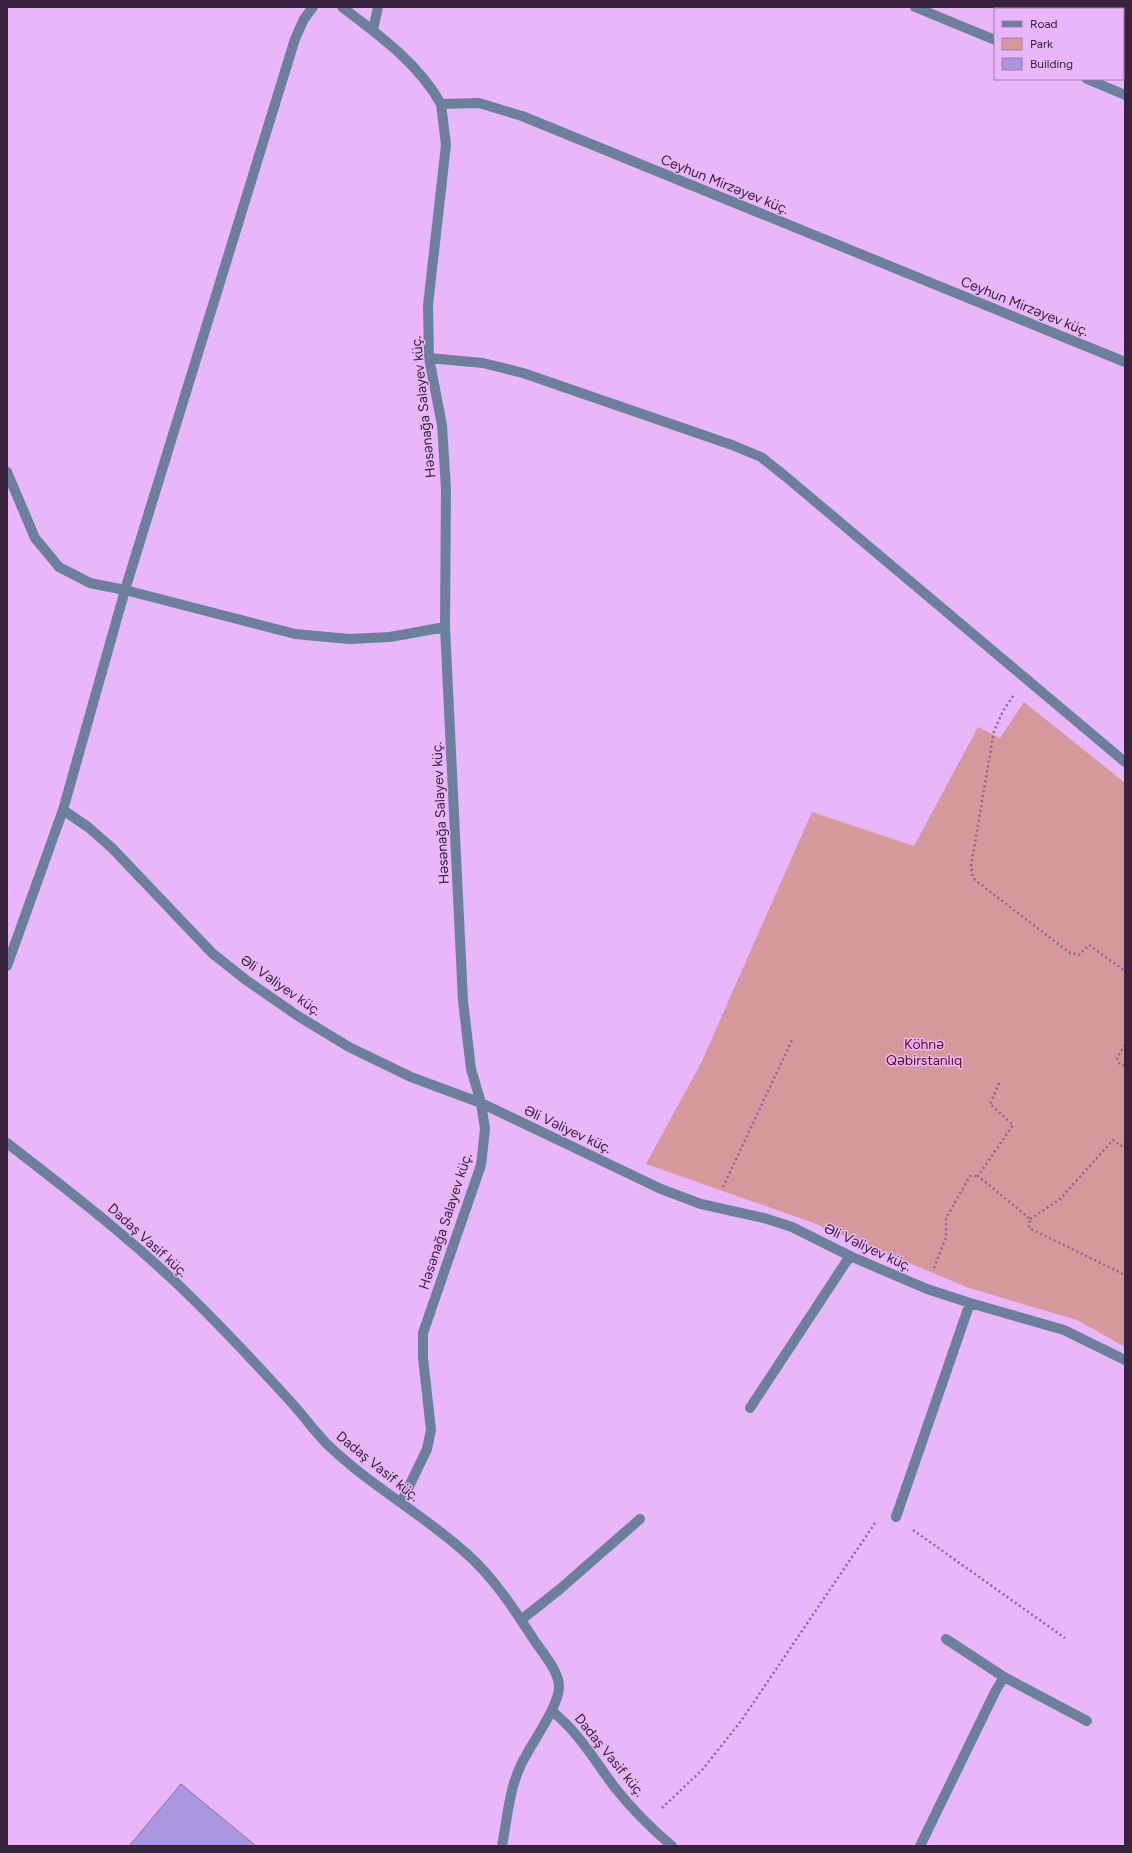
<svg xmlns="http://www.w3.org/2000/svg" width="1132" height="1853" font-family="Figtree,sans-serif">
  <rect width="100%" height="100%" fill="#e8b6f9"/>
  <path fill="#d6999b" d="M 1024,702 L 1125,783 L 1125,1347 L 1077,1320 L 969,1288 L 811,1222 L 646,1164 L 701,1063 L 812,812 L 914,846 L 978,727 L 1000,738 Z"/>
  <path fill="#ab97df" stroke="#8772b8" d="M 181,1784 L 256,1846 L 129,1846 Z"/>
  <g fill="none" stroke-linecap="round" stroke-linejoin="round">
    <path stroke="#8a6895" stroke-width="2.5" stroke-dasharray="2 3" stroke-linecap="butt" d="M 1013,696 L 1003,711 L 994,731 L 971,866 L 972,874 L 975,880 L 1070,953 L 1079,955 L 1089,945 L 1125,971
      M 1125,1045 L 1117,1058 L 1119,1063 L 1125,1066
      M 999,1083 L 990,1104 L 1013,1125 L 978,1176 L 1030,1219 L 1029,1228 L 1125,1275
      M 723,1187 L 793,1038
      M 1030,1219 L 1060,1199 L 1113,1140 L 1121,1146 L 1125,1142
      M 934,1268 L 946,1237 L 946,1218 L 970,1176 L 978,1176
      M 913,1530 L 1065,1638
      M 662,1808 L 702,1770 L 741,1721 L 875,1523"/>
    <path stroke="#6d809b" stroke-width="10" d="M 342,7 C 378,34 419,64 441,104 L 479,103 L 522,116 L 1125,362
      M 915,7 L 995,40
      M 373,30 L 378,7
      M 1087,79 L 1125,95
      M 429,358 L 483,363 L 523,373 L 732,445 L 761,457 L 785,476 L 1125,762
      M 7,472 L 35,538 L 59,567 L 90,583 L 125,590 L 295,634 L 349,639 L 390,637 L 445,627
      M 63,810 L 88,827 L 112,848 L 212,953 L 246,980 L 298,1016 L 349,1047 L 411,1077 L 481,1103 L 661,1189 L 701,1204 L 764,1218 L 792,1227 L 850,1256 L 927,1289 L 970,1303 L 1064,1330 L 1125,1360
      M 7,966 L 63,810 L 125,590 L 295,39 L 304,19 L 313,7
      M 7,1143 C 73,1194 139,1245 197,1303 C 229,1335 260,1368 290,1401 C 303,1415 314,1431 327,1444 C 370,1486 423,1514 467,1554 C 494,1578 514,1609 534,1640 C 543,1653 558,1670 559,1686 C 560,1706 529,1746 520,1767 C 509,1791 507,1820 502,1846
      M 750,1408 L 850,1256
      M 401,1503 L 427,1449 L 431,1430 L 423,1358 L 423,1333 L 481,1165 L 485,1129 L 481,1103 L 471,1069 L 463,1001 L 445,627 L 446,489 L 442,425 L 429,358 L 428,305 L 446,145 L 441,104
      M 896,1517 L 970,1303
      M 521,1620 L 560,1589 L 640,1519
      M 946,1639 L 1004,1677 L 1087,1721
      M 552,1711 C 581,1735 594,1760 616,1789 C 632,1809 652,1829 672,1846
      M 920,1846 L 996,1690 L 1004,1677"/>
  </g>
  <g text-anchor="middle" stroke-width="3" stroke-linejoin="round" paint-order="stroke">
    <g font-size="14" fill="#37233d" stroke="#e8b6f9">
      <text transform="translate(725 184) rotate(22)" y="5">Ceyhun Mirzəyev küç.</text>
      <text transform="translate(1025 306) rotate(22)" y="5">Ceyhun Mirzəyev küç.</text>
      <text transform="translate(423 407) rotate(-96)" y="5">Həsənağa Salayev küç.</text>
      <text transform="translate(440 813) rotate(-93)" y="5">Həsənağa Salayev küç.</text>
      <text transform="translate(281 985) rotate(35)" y="5">Əli Vəliyev küç.</text>
      <text transform="translate(568 1129) rotate(25)" y="5">Əli Vəliyev küç.</text>
      <text transform="translate(445 1221) rotate(-72)" y="5">Həsənağa Salayev küç.</text>
      <text transform="translate(148 1240) rotate(42)" y="5">Dadaş Vasif küç.</text>
      <text transform="translate(868 1247) rotate(25)" y="5">Əli Vəliyev küç.</text>
      <text transform="translate(378 1466) rotate(39)" y="5">Dadaş Vasif küç.</text>
      <text transform="translate(610 1755) rotate(51)" y="5">Dadaş Vasif küç.</text>
    </g>
    <g font-size="14" fill="#5f071a" stroke="#e8b6f9">
      <text x="924" y="1049">Köhnə<tspan x="924" dy="16">Qəbirstanlıq</tspan></text>
    </g>
  </g>
  <rect width="1132" height="1853" fill="none" stroke="#37233d" stroke-width="16"/>
  <rect x="994" y="8" width="130" height="72" fill="#e8b6f9" stroke="#a17bae"/>
  <rect x="1002" y="21" width="20" height="6" fill="#6d809b" stroke="#a17bae"/>
  <text x="1030" y="28" font-size="12" fill="#37233d">Road</text>
  <rect x="1002" y="38" width="20" height="12" fill="#d6999b" stroke="#a17bae"/>
  <text x="1030" y="48" font-size="12" fill="#37233d">Park</text>
  <rect x="1002" y="58" width="20" height="12" fill="#ab97df" stroke="#a17bae"/>
  <text x="1030" y="68" font-size="12" fill="#37233d">Building</text>
</svg>
